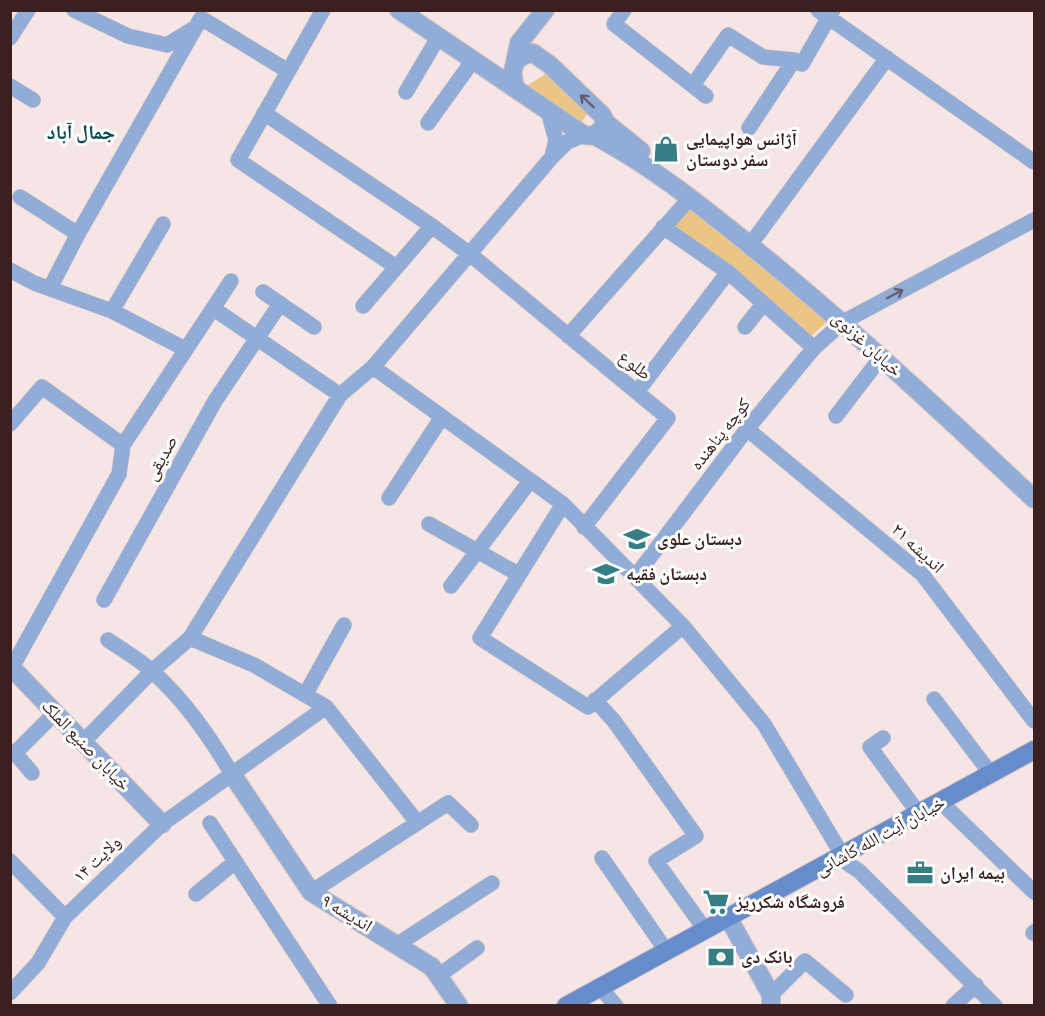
<svg xmlns="http://www.w3.org/2000/svg" width="1045" height="1016" font-family="Bitter,'Noto Naskh Arabic',serif">
  <rect width="100%" height="100%" fill="#f5e6e5"/>
  <path fill="#eac583" d="M 548,72 L 593,106 L 578,127 L 527,86 Z
    M 694,205 L 828,321 L 810,337 L 673,227 Z"/>
  <g fill="none" stroke-linecap="round" stroke-linejoin="round">
    <g stroke="#d4c2c2" stroke-width="16">
      <path id="minor" d="M 74,10 L 128,36 L 167,45 L 193,29
        M 323,10 L 238,160 L 396,267
        M 624,10 L 614,24 L 706,96
        M 818,10 L 1034,162
        M 10,38 L 28,10
        M 693,85 L 728,35 L 763,57 L 794,60 L 802,64 L 833,10
        M 10,86 L 33,100
        M 406,92 L 439,36
        M 548,111 L 556,140 L 552,157
        M 264,113 L 432,226
        M 428,123 L 474,59
        M 749,128 L 794,60
        M 20,197 L 78,234
        M 663,227 L 728,272 L 814,348
        M 750,245 L 887,58
        M 10,270 L 34,283 L 112,311 L 185,349
        M 50,288 L 78,234 L 201,18 L 288,71
        M 263,292 L 314,327
        M 363,306 L 432,226 L 471,255 L 668,418 L 584,527
        M 214,309 L 340,395
        M 112,311 L 163,224
        M 745,327 L 763,304
        M 568,336 L 690,198
        M 373,367 L 563,504 L 683,626 L 764,724 L 847,863 L 859,871 L 995,1006
        M 637,392 L 728,272
        M 836,416 L 882,356
        M 10,424 L 42,387 L 123,445
        M 747,429 L 922,574 L 1034,721
        M 389,498 L 442,417
        M 563,504 L 480,638 L 588,707 L 683,626
        M 429,524 L 518,574
        M 635,577 L 747,429 L 814,348 L 843,322 L 1034,220
        M 451,586 L 530,481
        M 104,600 L 215,401 L 280,304
        M 190,638 L 254,665 L 326,707 L 417,822
        M 108,640 C 123,650 140,660 153,672 C 186,702 209,736 232,774
        M 10,671 L 119,474 L 123,445 L 231,281
        M 305,695 L 344,625
        M 934,699 L 991,774
        M 595,700 L 614,721 L 696,836 L 656,861 L 706,931
        M 883,738 L 870,747 L 919,814
        M 83,742 L 152,671 L 190,638 L 340,395 L 373,367 L 552,157 L 567,142 L 584,135
        M 32,773 L 15,753 L 55,713
        M 948,809 L 1034,892
        M 210,823 L 330,1006
        M 602,858 L 667,952
        M 10,861 L 65,917
        M 311,892 L 448,803 L 471,825
        M 196,894 L 235,862
        M 1033,933 L 1034,932
        M 398,944 L 492,883
        M 438,976 L 477,948
        M 10,993 L 38,963 L 65,917 L 162,824 L 326,707
        M 606,994 L 616,1006
        M 771,995 L 805,961 L 846,995
        M 953,1006 L 976,985"/>
    </g>
    <g stroke="#d4c2c2" stroke-width="20">
      <path id="tertiary" d="M 399,10 L 584,135 L 595,136 L 606,123 L 602,115 L 550,65 L 533,53 C 513,56 510,69 515,87
        M 515,62 L 519,43 L 545,10
        M 606,123 L 641,151
        M 595,136 C 657,169 713,215 768,260 C 860,336 947,417 1034,499
        M 10,666 L 162,824
        M 232,774 L 311,892 L 432,967 L 459,1006
        M 729,919 L 771,995 L 771,1006"/>
    </g>
    <g stroke="#d4c2c2" stroke-width="20">
      <path id="secondary" d="M 566,1006 L 1034,750"/>
    </g>
    <use href="#minor" stroke="#92acd8" stroke-width="15"/>
    <use href="#tertiary" stroke="#92acd8" stroke-width="18"/>
    <use href="#secondary" stroke="#678ccc" stroke-width="18"/>
  </g>
  <defs><path id="oneway-shaft" d="M-6 0H5M1.5-3L5.5 0L1.5 3" fill="none" stroke-width="1.6" stroke-linecap="round" stroke-linejoin="round" transform="scale(1.5)"/></defs>
  <g stroke="#635f73">
    <use href="#oneway-shaft" transform="translate(587 101) rotate(-137)"/>
    <use href="#oneway-shaft" transform="translate(895 294) rotate(-28)"/>
  </g>
  <defs>
    <g id="shop-bare" transform="scale(2.07)"><path d="M-5-2.5h2.3a2.7 3.5 0 0 1 5.4 0H5L5.5 6h-11ZM-1.5-2.5h3a1.5 2.3 0 0 0-3 0Z" fill="#357e83" stroke="#fff" stroke-width="2.5" paint-order="stroke"/></g>
    <g id="school-bare" transform="scale(2.07)"><path d="M0-5L7-2L0 1L-7-2ZM-4 1L0 2.5L4 1V4Q0 6-4 4Z" fill="#357e83" stroke="#fff" stroke-width="2.5" paint-order="stroke"/></g>
    <g id="office-bare" transform="scale(2.07)"><path d="M-6-3h4V-5.5h4V-3h4V5H-6ZM-1-4.5V-3h2v-1.5ZM-6 0V1H6V0Z" fill="#357e83" stroke="#fff" stroke-width="2.5" paint-order="stroke"/></g>
    <g id="supermarket-bare" transform="scale(2.07)"><path d="M-6-5.5h2.5l.6 2H6L4.5 2H-2.5L-4.4-4H-6ZM-1.5 3.2a1.3 1.3 0 1 0 .1 0ZM3 3.2a1.3 1.3 0 1 0 .1 0Z" fill="#357e83" stroke="#fff" stroke-width="2.5" paint-order="stroke"/></g>
    <g id="bank-bare" transform="scale(2.07)"><path d="M-6-4H6V4H-6ZM0-2.3a2.3 2.3 0 1 0 0 4.6a2.3 2.3 0 1 0 0-4.6Z" fill="#357e83" stroke="#fff" stroke-width="2.5" paint-order="stroke"/></g>
  </defs>
  <g fill-rule="evenodd">
    <use href="#shop-bare" x="666" y="149"/>
    <use href="#school-bare" x="637" y="539"/>
    <use href="#school-bare" x="606" y="574"/>
    <use href="#office-bare" x="920" y="873"/>
    <use href="#supermarket-bare" x="716" y="902"/>
    <use href="#bank-bare" x="721" y="957"/>
  </g>
  <g text-anchor="middle" stroke-width="6" stroke-linejoin="round" paint-order="stroke">
    <g font-size="18" font-weight="bold" fill="#3c2020" stroke="#fff" text-anchor="start">
      <text x="686" y="145">آژانس هواپیمایی<tspan x="686" dy="21">سفر دوستان</tspan></text>
      <text x="657" y="545">دبستان علوی</text>
      <text x="626" y="580">دبستان فقیه</text>
      <text x="940" y="879">بیمه ایران</text>
      <text x="736" y="908">فروشگاه شکرریز</text>
      <text x="741" y="963">بانک دی</text>
    </g>
    <g font-size="18" fill="#3c2020" stroke="#fff">
      <text transform="translate(867 344) rotate(42)" y="6">خیابان غزنوی</text>
      <text transform="translate(635 365) rotate(39)" y="6">طلوع</text>
      <text transform="translate(720 434) rotate(-52)" y="6">کوچه پناهنده</text>
      <text transform="translate(161 458) rotate(-61)" y="6">صدیقی</text>
      <text transform="translate(918 548) rotate(43)" y="6">اندیشه ۲۱</text>
      <text transform="translate(86 745) rotate(46)" y="6">خیابان صنیع الملک</text>
      <text transform="translate(880 836) rotate(-29)" y="6">خیابان آیت الله کاشانی</text>
      <text transform="translate(97 859) rotate(-44)" y="6">ولایت ۱۴</text>
      <text transform="translate(347 913) rotate(31)" y="6">اندیشه ۹</text>
    </g>
    <g font-size="20" font-weight="bold" fill="#0a4a4e" stroke="#fff">
      <text x="81" y="139">جمال آباد</text>
    </g>
  </g>
  <rect width="1045" height="1016" fill="none" stroke="#3c2020" stroke-width="24"/>
</svg>
